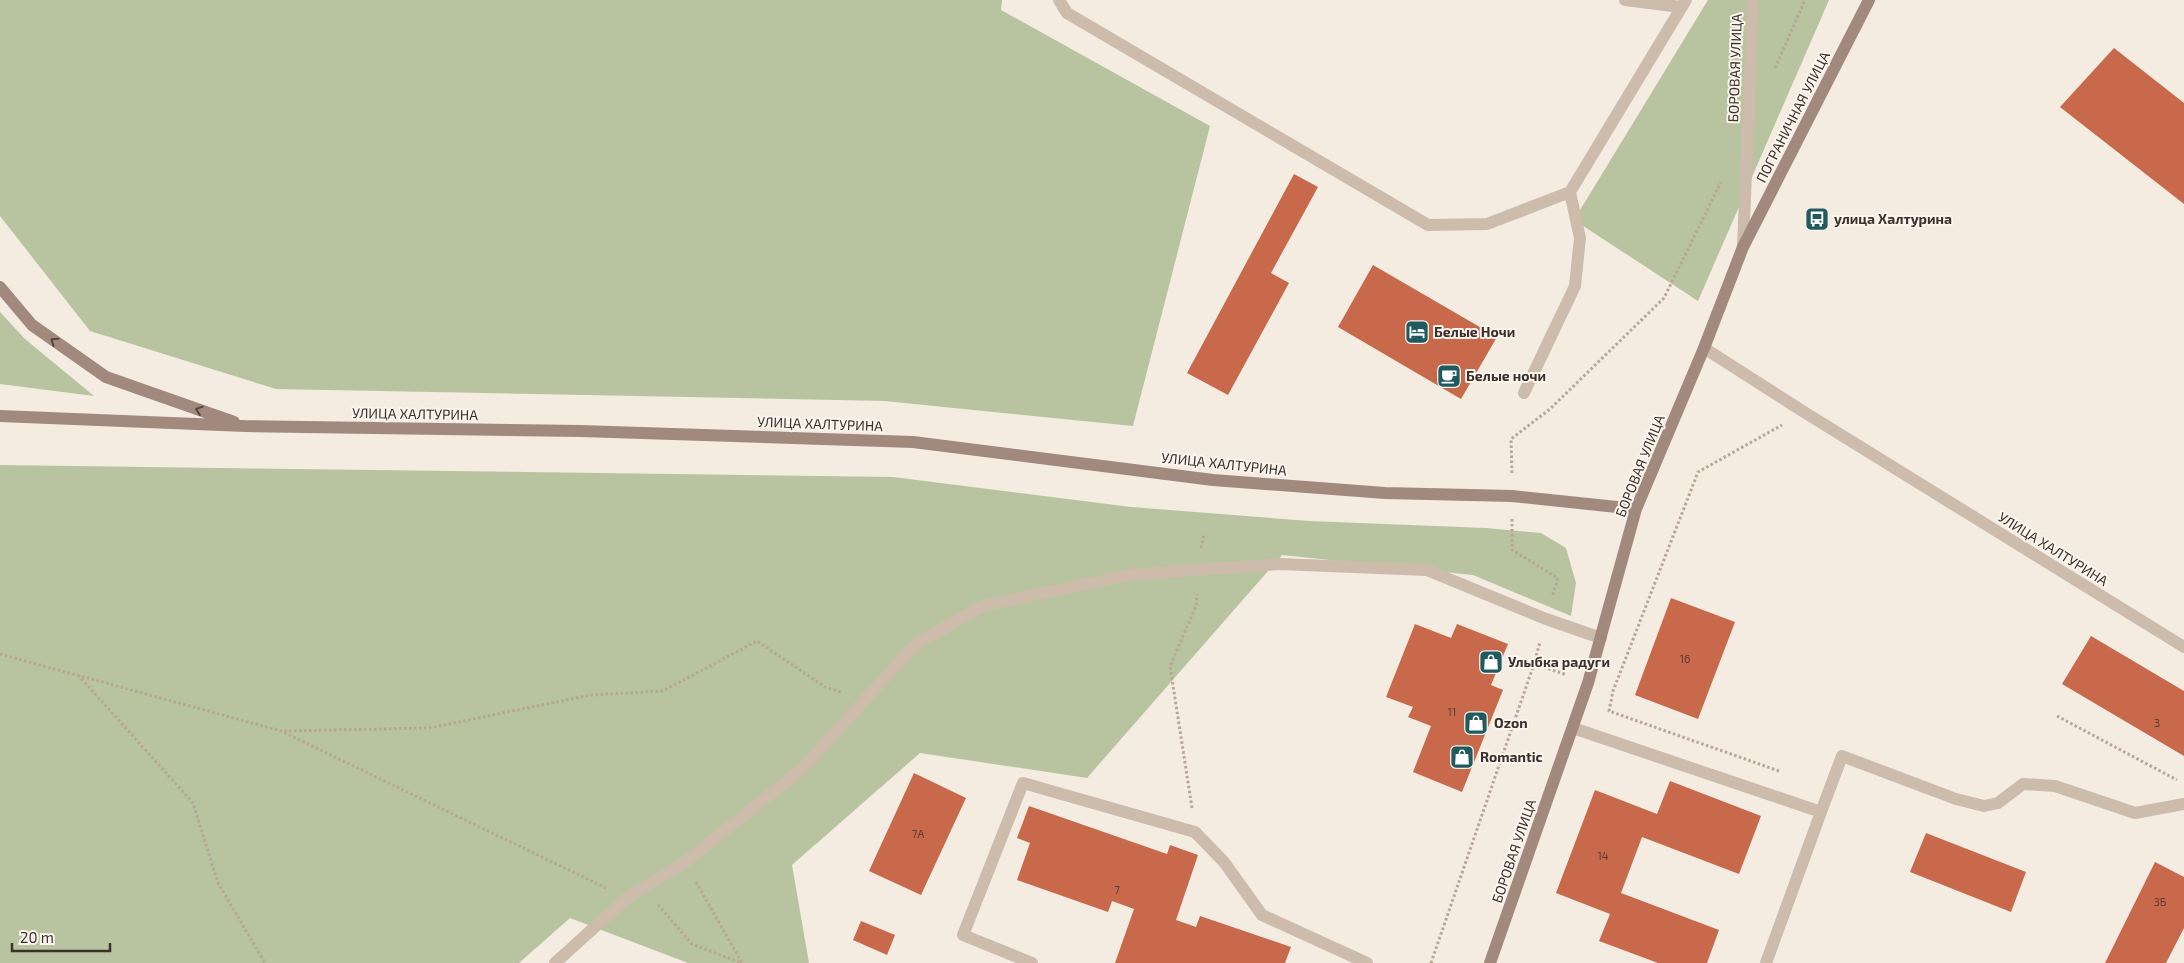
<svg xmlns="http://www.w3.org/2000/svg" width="2184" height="963" font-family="'Exo 2',sans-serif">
  <rect width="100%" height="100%" fill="#f4ebe1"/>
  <path fill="#b8c4a0" d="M 0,0 L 1002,0 L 1001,10 L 1210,126 L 1133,426 L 885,401 L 276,389 L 90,331 L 0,216 Z
    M 1708,0 L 1829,0 L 1698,301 L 1574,220 Z
    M 0,312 L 25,339 L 94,396 L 0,384 Z
    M 0,465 L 893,477 L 1131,507 L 1309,521 L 1486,528 L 1541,533 L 1566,548 L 1576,583 L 1571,616 L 1473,575 L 1282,555 L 1087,778 L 920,753 L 792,865 L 809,963 L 688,963 L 570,918 L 519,963 L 0,963 Z"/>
  <path fill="#c8694b" d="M 2114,48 L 2184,103 L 2184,204 L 2060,107 Z
    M 1294,174 L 1318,187 L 1271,273 L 1289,283 L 1228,395 L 1187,373 Z
    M 1373,265 L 1497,337 L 1461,399 L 1338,327 Z
    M 1671,598 L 1735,622 L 1698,719 L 1635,695 Z
    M 1415,624 L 1451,638 L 1457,624 L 1508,644 L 1491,685 L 1503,690 L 1462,792 L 1413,772 L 1431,726 L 1408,717 L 1413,707 L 1386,697 Z
    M 2091,636 L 2184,691 L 2184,756 L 2062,684 Z
    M 914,773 L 966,798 L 921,895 L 869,871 Z
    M 1670,781 L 1761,816 L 1739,874 L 1642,837 L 1621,893 L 1719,930 L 1707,963 L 1658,963 L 1599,941 L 1610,914 L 1556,893 L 1595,790 L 1657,814 Z
    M 1029,806 L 1167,854 L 1170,845 L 1198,855 L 1176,920 L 1196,927 L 1200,916 L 1291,947 L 1285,963 L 1115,963 L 1134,909 L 1112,901 L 1108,912 L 1017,880 L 1030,843 L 1017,838 Z
    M 1926,833 L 2026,872 L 2011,912 L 1910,872 Z
    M 2155,862 L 2184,877 L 2184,928 L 2166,963 L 2105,963 Z
    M 861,921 L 895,935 L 887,955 L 853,940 Z"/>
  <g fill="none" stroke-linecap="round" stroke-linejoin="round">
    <path stroke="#b9a596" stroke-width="3" stroke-dasharray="2.5 2.5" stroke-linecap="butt" d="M 1775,68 L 1805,0
      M 1512,473 L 1511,439 L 1550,409 L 1664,298 L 1721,182
      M 1512,519 L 1512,550 L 1558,578 L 1552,597
      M 1201,548 L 1204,533
      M 0,654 L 281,731 L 606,888
      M 1534,664 L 1567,675
      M 78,675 L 193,803 L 218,883 L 265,963
      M 2057,716 L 2177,780
      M 284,731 L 429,728 L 591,695 L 663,691 L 757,641 L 825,687 L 841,692
      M 1779,771 L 1609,711 L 1613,691 L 1698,472 L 1782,425
      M 1192,808 L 1170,666 L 1196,606 L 1197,594
      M 696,882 L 742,963
      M 658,905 L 692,944 L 741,963
      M 1431,963 L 1534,664 L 1540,642"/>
    <path stroke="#cdbbac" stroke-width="12" d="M 1059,0 L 1067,13 L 1428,225 L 1487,224 L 1570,192 L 1686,0
      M 1625,0 L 1681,7
      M 1704,348 L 1804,412 L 2184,647
      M 1524,393 L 1575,286 L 1580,238 L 1570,192
      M 1573,728 L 1821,812 L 1842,756 L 1956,799 L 1984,806 L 1998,803 L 2023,784 L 2055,786 L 2135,813 L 2184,804
      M 555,963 L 627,898 L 685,862 L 801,770 L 915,645 L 982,606 L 1129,575 L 1279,564 L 1427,570 L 1546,619 L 1601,638
      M 1032,963 L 963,935 L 1023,783 L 1195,832 L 1224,862 L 1262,915 L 1367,963
      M 1766,963 L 1821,812"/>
    <path stroke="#cdbbac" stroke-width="12" d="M 1743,247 L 1753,0"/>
    <path stroke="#a18a7d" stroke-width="12" d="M 0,287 L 32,325 L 106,377 L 234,422
      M 0,416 L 245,426 L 581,431 L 913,442 L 1213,480 L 1385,493 L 1512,496 L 1636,509
      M 1490,963 L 1588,683 L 1636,509 L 1704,348 L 1743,247 L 1869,0"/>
  </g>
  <defs><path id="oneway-chevron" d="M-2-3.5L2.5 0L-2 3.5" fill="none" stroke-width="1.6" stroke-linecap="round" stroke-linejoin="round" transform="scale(1.25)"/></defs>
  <g stroke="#544640">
    <use href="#oneway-chevron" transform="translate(54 341) rotate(-145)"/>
    <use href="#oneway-chevron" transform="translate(199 410) rotate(-161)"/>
  </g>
  <defs>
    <g id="bus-square" transform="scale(1.25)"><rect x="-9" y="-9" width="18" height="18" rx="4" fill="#1f5a5e" stroke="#fbf5ee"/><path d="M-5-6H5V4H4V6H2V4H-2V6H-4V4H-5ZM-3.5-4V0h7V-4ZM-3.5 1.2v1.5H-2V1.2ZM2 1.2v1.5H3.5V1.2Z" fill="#fff"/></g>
    <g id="hotel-square" transform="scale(1.25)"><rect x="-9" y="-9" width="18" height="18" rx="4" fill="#1f5a5e" stroke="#fbf5ee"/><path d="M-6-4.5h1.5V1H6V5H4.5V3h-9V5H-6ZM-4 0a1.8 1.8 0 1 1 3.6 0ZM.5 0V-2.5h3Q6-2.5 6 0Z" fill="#fff"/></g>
    <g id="cafe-square" transform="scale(1.25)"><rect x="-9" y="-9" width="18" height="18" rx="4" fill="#1f5a5e" stroke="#fbf5ee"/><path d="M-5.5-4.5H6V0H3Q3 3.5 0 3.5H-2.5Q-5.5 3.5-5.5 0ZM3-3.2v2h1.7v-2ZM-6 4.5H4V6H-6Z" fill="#fff"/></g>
    <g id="shop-square" transform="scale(1.25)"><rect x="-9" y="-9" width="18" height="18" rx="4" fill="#1f5a5e" stroke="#fbf5ee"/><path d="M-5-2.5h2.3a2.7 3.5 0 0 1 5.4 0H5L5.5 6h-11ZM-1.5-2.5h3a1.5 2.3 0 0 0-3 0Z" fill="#fff"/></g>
  </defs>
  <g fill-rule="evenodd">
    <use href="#bus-square" x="1817" y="219"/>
    <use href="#hotel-square" x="1417" y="332"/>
    <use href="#cafe-square" x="1449" y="376"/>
    <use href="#shop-square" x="1491" y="662"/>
    <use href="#shop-square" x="1476" y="723"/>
    <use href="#shop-square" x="1462" y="757"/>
  </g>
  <g text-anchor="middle" stroke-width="4" stroke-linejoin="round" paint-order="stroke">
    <g font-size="11" fill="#5e3e33">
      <text x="1685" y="663">16</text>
      <text x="1452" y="716">11</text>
      <text x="2157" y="727">3</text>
      <text x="918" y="838">7А</text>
      <text x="1603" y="860">14</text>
      <text x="1117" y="894">7</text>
      <text x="2160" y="906">3Б</text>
    </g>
    <g font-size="14" fill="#3b302b" stroke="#fbf5ee">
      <text transform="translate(1735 68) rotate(-88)" y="5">БОРОВАЯ УЛИЦА</text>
      <text transform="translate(1793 117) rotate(-63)" y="5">ПОГРАНИЧНАЯ УЛИЦА</text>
      <text transform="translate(415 414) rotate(1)" y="5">УЛИЦА ХАЛТУРИНА</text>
      <text transform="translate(820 424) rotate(2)" y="5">УЛИЦА ХАЛТУРИНА</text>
      <text transform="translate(1224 464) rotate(6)" y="5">УЛИЦА ХАЛТУРИНА</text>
      <text transform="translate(1640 466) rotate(-68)" y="5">БОРОВАЯ УЛИЦА</text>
      <text transform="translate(2053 549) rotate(32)" y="5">УЛИЦА ХАЛТУРИНА</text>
      <text transform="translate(1514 851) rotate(-71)" y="5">БОРОВАЯ УЛИЦА</text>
    </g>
    <g font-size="14" font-weight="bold" fill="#3b302b" stroke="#fbf5ee" text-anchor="start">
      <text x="1834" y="224">улица Халтурина</text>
      <text x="1434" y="337">Белые Ночи</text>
      <text x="1466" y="381">Белые ночи</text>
      <text x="1508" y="667">Улыбка радуги</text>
      <text x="1494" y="728">Ozon</text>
      <text x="1480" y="762">Romantic</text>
    </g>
  </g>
  <path d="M12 943v8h98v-8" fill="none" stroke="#3b302b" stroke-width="2.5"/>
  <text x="20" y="943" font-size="15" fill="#3b302b" stroke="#fbf5ee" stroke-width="4" paint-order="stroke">20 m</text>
</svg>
